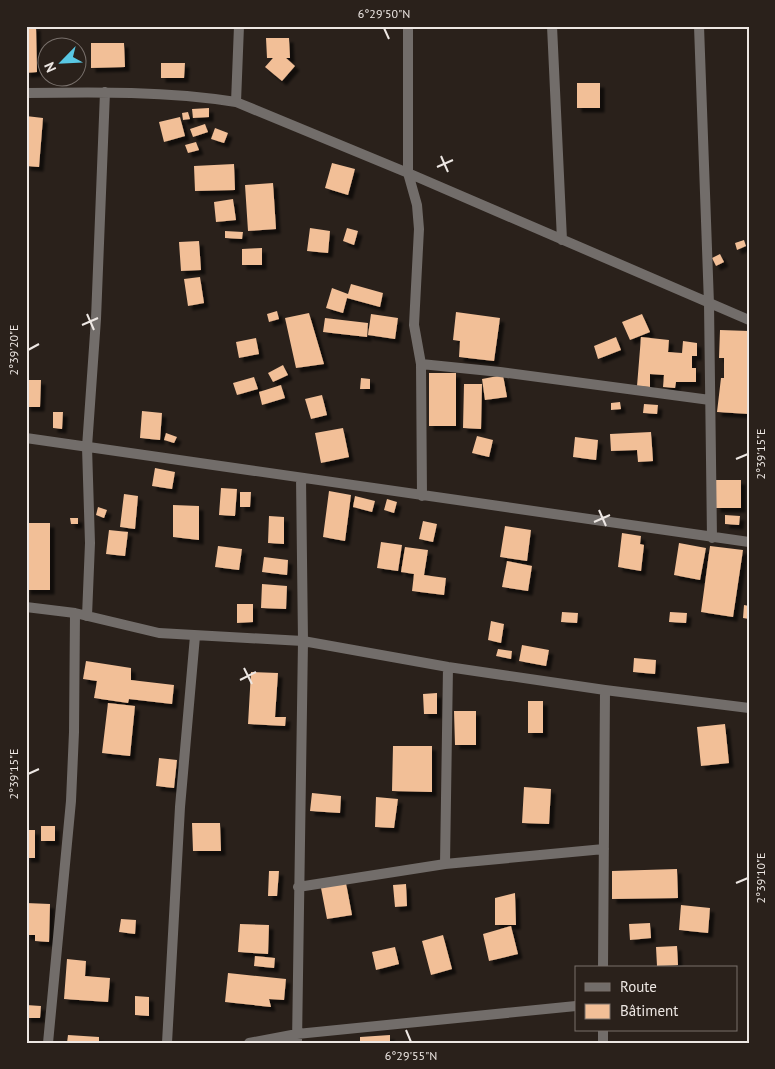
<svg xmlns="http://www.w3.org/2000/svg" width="775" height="1069" font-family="'PT Sans',sans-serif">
  <defs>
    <filter id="shadow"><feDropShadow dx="4.5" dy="4.5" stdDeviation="1" flood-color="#0009"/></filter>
  </defs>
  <rect width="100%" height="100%" fill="#2a211b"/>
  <path fill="#f2bf97" filter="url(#shadow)" d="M 26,26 L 36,26 L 37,72 L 26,73 Z
    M 266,38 L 289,38 L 290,58 L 286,58 L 295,66 L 282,81 L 265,67 L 273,58 L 267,58 Z
    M 91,43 L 124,43 L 125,67 L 91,68 Z
    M 41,61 L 48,61 L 48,75 L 41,75 Z
    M 161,63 L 185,63 L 184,78 L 161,78 Z
    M 577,83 L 600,83 L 600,108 L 577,108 Z
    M 209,108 L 209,117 L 193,118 L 192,109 Z
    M 188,112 L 190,119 L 183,120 L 182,113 Z
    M 26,116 L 43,118 L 39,167 L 26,166 Z
    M 180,117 L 185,136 L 164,142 L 159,122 Z
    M 205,124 L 208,132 L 193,137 L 190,129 Z
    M 215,128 L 228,133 L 224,143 L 211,139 Z
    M 196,142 L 199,150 L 188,153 L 185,145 Z
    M 332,163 L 355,169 L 348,195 L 325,188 Z
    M 234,164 L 235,190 L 195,191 L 194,166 Z
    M 273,183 L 276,229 L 248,231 L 245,185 Z
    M 233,199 L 236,220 L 216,222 L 214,202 Z
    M 310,228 L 330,231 L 328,253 L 307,251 Z
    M 347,228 L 358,231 L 354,245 L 343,241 Z
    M 225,231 L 243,232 L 242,239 L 225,238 Z
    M 744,240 L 746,246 L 737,250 L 735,243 Z
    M 199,241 L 201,270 L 181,271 L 179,242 Z
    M 262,248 L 262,265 L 242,265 L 242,249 Z
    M 720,254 L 724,262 L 716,266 L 712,258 Z
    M 200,277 L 204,303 L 188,306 L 184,279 Z
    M 351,284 L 383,293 L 380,307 L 347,298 L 343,313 L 326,308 L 332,288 L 348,294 Z
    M 277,311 L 279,319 L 269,322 L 267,314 Z
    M 456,312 L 500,318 L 494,361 L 459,357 L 460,341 L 453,340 Z
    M 309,313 L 324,364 L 296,368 L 285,318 Z
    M 371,314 L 398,318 L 395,339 L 368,335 Z
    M 642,314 L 650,332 L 630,340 L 622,322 Z
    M 325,318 L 368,323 L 367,337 L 323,332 Z
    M 720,330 L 749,331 L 749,414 L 717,412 L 721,378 L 724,378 L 724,358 L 719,358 Z
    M 616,337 L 621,350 L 598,359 L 594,346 Z
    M 641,337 L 669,340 L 668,352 L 682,353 L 683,341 L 697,343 L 697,356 L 692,356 L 692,368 L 696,368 L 696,382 L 676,382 L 675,388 L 663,387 L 664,375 L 650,374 L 650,387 L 637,386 Z
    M 256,338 L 259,354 L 239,358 L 236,342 Z
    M 283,365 L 288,375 L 273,382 L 268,373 Z
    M 429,373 L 456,373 L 456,426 L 429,426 Z
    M 503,375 L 507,397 L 485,400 L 482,379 Z
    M 254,377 L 258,389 L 237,395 L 233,383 Z
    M 361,378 L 370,379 L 370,389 L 360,389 Z
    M 26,380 L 41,380 L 40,407 L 26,407 Z
    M 464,384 L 482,384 L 481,429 L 463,428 Z
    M 281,385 L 285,398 L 262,405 L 259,392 Z
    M 322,395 L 327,415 L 311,419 L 305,399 Z
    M 620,402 L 621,409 L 611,410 L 611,403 Z
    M 644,404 L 658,405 L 657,414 L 643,413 Z
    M 142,411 L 162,413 L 160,440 L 140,438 Z
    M 53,412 L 63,412 L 62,429 L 53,428 Z
    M 343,428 L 349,457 L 321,463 L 315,433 Z
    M 651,432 L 653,461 L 638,462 L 637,450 L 611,451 L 610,434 Z
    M 166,433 L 177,437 L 174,443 L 164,440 Z
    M 477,436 L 493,440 L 489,457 L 472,453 Z
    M 575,437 L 598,440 L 596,460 L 573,457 Z
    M 155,468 L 175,472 L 172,489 L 152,486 Z
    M 716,480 L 741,480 L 741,508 L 716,508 Z
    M 221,488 L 237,489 L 235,516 L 219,515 Z
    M 329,491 L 351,495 L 345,541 L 323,537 Z
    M 240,492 L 251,492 L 250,507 L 240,507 Z
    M 124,494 L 138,496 L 135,529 L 120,527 Z
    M 355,496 L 375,501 L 372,512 L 353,507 Z
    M 387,499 L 397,502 L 394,513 L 384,510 Z
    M 173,505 L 199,506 L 199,540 L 173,537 Z
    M 98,507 L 107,510 L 104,518 L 96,515 Z
    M 725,515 L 740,516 L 739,525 L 725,524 Z
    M 269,516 L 284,517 L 284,544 L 268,543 Z
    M 70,518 L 78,518 L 78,524 L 71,524 Z
    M 423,521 L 437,524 L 433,542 L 419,539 Z
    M 26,523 L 50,523 L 50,590 L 26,590 Z
    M 505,526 L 531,530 L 527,561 L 500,557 Z
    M 109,530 L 128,532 L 125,556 L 106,554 Z
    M 622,533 L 641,536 L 640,544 L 644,545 L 641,571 L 618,567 Z
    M 381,542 L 402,545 L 398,571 L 377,568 Z
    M 679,543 L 706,548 L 700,580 L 674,575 Z
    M 218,546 L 242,549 L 239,570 L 215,567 Z
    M 710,546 L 743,550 L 733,617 L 701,612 Z
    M 405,547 L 428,550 L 424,575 L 446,578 L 444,595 L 412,591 L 414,574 L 401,572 Z
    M 264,557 L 288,560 L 287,575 L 262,572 Z
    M 507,561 L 532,566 L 528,591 L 502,587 Z
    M 262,584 L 287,586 L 286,609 L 261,608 Z
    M 237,604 L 253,604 L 253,622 L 237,623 Z
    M 744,605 L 749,606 L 749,619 L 743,618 Z
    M 562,612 L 578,613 L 577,623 L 561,622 Z
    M 670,612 L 687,613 L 686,623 L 669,622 Z
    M 491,621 L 504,624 L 501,643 L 488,640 Z
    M 522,645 L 549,650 L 546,666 L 519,661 Z
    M 498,649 L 512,651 L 511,659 L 496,656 Z
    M 634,658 L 656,660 L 655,674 L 633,672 Z
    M 86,661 L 131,668 L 131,680 L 174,685 L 172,704 L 129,699 L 128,703 L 94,698 L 97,681 L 83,679 Z
    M 251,672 L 278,673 L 275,717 L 286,717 L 285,726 L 248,724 Z
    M 437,693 L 437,714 L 424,714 L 423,694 Z
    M 528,701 L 543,701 L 543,733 L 528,733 Z
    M 108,703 L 135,706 L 130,756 L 102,753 Z
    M 454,711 L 476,711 L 476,745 L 455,745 Z
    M 725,724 L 729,763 L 701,766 L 697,727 Z
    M 393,746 L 432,746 L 432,792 L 392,791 Z
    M 159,758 L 177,760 L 174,788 L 156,786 Z
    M 524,787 L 551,789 L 549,824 L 522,823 Z
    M 312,793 L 341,796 L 340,813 L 310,811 Z
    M 376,797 L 398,799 L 394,828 L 375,827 Z
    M 192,823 L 220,823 L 221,851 L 193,851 Z
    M 41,826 L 55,826 L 55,841 L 41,841 Z
    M 26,830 L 35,830 L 35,858 L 26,858 Z
    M 677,869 L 678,898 L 612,899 L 612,871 Z
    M 269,871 L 279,871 L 277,896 L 268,896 Z
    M 346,883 L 352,915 L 327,919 L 321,888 Z
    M 406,884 L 407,906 L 395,907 L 393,885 Z
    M 515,893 L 516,925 L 495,925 L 495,898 Z
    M 26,903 L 50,904 L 49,942 L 35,941 L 35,935 L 26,935 Z
    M 681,905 L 710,908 L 708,933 L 679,930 Z
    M 121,919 L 136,920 L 135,934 L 119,932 Z
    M 650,923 L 651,938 L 630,940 L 629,924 Z
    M 240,924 L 269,925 L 268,954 L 238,952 Z
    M 511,926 L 518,954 L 489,961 L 483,934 Z
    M 443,935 L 452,969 L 431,975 L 422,941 Z
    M 677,946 L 678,965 L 657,966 L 656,947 Z
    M 395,947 L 399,964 L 376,970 L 372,952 Z
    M 255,956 L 275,958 L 274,968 L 254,966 Z
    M 67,959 L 86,961 L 85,976 L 110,978 L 108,1002 L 64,999 Z
    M 228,973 L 286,979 L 284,1000 L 269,999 L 271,1007 L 225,1002 Z
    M 135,996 L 149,997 L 149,1016 L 135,1015 Z
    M 26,1005 L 41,1006 L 40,1018 L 26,1018 Z
    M 68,1035 L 99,1037 L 99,1043 L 67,1043 Z
    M 390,1035 L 390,1043 L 360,1043 L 360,1037 Z"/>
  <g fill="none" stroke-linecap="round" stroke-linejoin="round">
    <path stroke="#726d6a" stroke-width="10" d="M 408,26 L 408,173 L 417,205 L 419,229 L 414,325 L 421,364 L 422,496
      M 552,26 L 562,240
      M 699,26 L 709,304 L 712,538
      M 26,93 C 96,92 167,91 236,102 L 408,173 L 749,320
      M 236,102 L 239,26
      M 421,364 L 500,372 L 710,400
      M 26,438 L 749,542
      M 26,607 L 75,613 L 159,633 L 303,641 L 448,667 L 605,690 L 749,708
      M 87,616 L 90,543 L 87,447 L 96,319 L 105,92
      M 445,864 L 448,667
      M 298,887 L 445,864 L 604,849
      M 603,968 L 605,690
      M 48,1043 L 71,801 L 74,732 L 75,613
      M 167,1043 L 180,807 L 195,636
      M 249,1043 L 297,1034 L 576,1006
      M 297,1043 L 303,641 L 301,478
      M 603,1043 L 603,1030"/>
  </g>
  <path fill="none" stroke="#ede7e3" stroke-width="2" d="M 384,28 L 389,39M 441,156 L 448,172M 437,167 L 453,160M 87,314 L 94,330M 82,325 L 98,318M 28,350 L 39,344M 736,459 L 748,454M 599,510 L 606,526M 594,522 L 610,515M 244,668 L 252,684M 240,680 L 256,672M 28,774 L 39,769M 736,883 L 748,878M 406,1030 L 411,1042"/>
  <rect width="775" height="1069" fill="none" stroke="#2a211b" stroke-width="55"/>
  <rect x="575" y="966" width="162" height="65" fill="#2a211b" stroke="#78706b"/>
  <rect x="585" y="983" width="25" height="8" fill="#726d6a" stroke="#78706b"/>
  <text x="620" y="992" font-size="15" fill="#ede7e3">Route</text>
  <rect x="585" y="1004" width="25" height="15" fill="#f2bf97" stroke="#78706b"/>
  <text x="620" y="1016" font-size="15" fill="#ede7e3">Bâtiment</text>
  <g transform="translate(62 62) rotate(246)"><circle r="24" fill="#2a211b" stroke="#78706b"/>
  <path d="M0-4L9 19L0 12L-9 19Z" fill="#59c8e4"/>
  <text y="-8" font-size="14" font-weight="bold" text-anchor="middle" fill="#ede7e3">N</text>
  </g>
  <rect x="28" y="28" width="720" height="1014" fill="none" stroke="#ede7e3" stroke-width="2"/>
  <g font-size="12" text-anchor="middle" fill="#ede7e3">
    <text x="384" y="18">6°29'50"N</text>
    <text transform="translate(14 350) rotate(-90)" y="4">2°39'20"E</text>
    <text transform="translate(761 454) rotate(-90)" y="4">2°39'15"E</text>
    <text transform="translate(14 774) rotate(-90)" y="4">2°39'15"E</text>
    <text transform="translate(761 878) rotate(-90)" y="4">2°39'10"E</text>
    <text x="411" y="1060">6°29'55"N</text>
  </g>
</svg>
